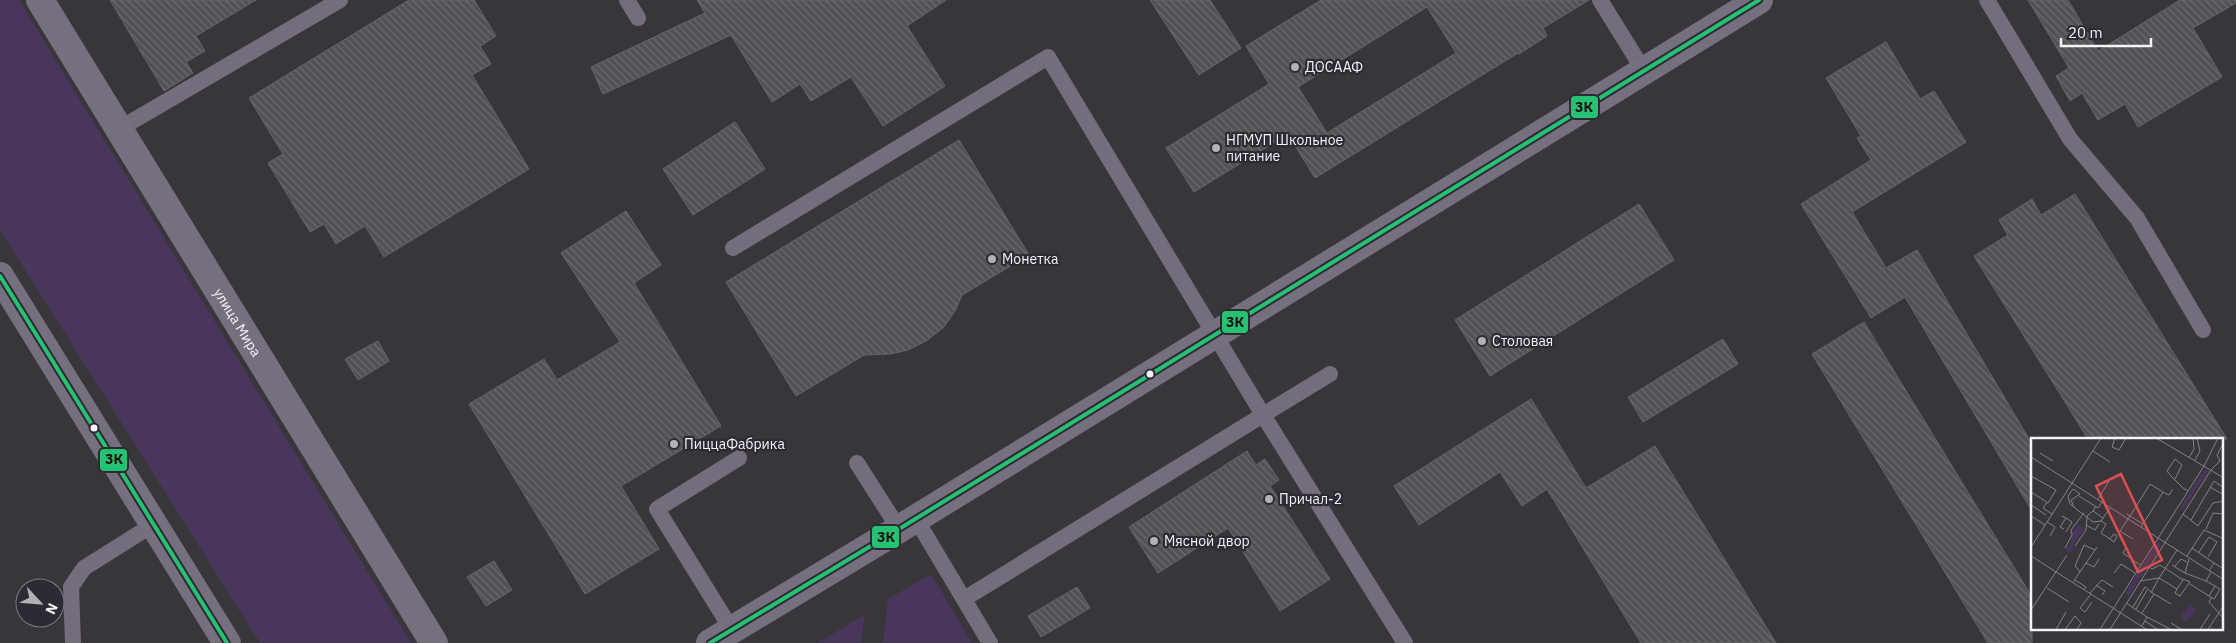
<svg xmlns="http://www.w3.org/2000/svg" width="2236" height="643" font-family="'IBM Plex Sans',sans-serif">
  <defs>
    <pattern id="building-back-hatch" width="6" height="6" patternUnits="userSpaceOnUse" patternTransform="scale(1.25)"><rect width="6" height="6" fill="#535155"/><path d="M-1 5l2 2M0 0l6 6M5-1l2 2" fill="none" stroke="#6c6a6e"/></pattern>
  </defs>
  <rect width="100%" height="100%" fill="#38363b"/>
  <path fill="#48375b" d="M 0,0 L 19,0 L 411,643 L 260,643 L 0,230 Z
    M 931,574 L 972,643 L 883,643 L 888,599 Z
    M 865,614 L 861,643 L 818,643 Z"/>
  <path fill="url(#building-back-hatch)" stroke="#676569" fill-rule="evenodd" d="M 110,0 L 256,0 L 196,36 L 205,51 L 186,62 L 193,73 L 164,91 Z
    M 409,0 L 474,0 L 496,36 L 480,46 L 491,64 L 472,75 L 529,169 L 384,257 L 365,226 L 336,244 L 324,224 L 310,232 L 268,163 L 283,154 L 249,98 Z
    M 697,0 L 946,0 L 907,26 L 945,86 L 883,126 L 851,77 L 811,101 L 800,84 L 772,102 L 731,35 L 603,94 L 591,67 L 705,13 Z
    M 1150,0 L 1210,0 L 1241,48 L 1199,75 Z
    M 1321,0 L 1589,0 L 1543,28 L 1547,36 L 1519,54 L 1518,53 L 1315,178 L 1288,134 L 1194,192 L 1166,148 L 1269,84 L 1246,46 ZM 1427,7 L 1456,53 L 1327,133 L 1298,87 Z
    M 2028,0 L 2068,0 L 2098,51 L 2180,0 L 2236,0 L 2236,3 L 2193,28 L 2222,77 L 2138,127 L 2125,104 L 2098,120 L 2082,93 L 2070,101 L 2056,76 L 2069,68 Z
    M 1886,42 L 1920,99 L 1934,91 L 1966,142 L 1852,212 L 1886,268 L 1917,250 L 2032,444 L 2032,511 L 1905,297 L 1871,318 L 1801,204 L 1871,160 L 1857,138 L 1861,136 L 1826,78 Z
    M 735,122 L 765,169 L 693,215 L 663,169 Z
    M 959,140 L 1029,255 L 962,295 L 955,311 L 944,327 L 926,341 L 908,350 L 890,354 L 864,355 L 796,396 L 726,282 Z
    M 2075,194 L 2227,439 L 2088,439 L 1974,256 L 2008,235 L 1999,220 L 2032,199 L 2041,215 Z
    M 1639,204 L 1674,260 L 1490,376 L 1455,320 Z
    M 626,211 L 661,265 L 634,283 L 721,426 L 621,486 L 659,549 L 585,594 L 469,404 L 544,359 L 557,380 L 620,342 L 561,253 Z
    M 1864,322 L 2032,597 L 2032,643 L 1988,643 L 1812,354 Z
    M 1723,339 L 1738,364 L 1643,422 L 1628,397 Z
    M 378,341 L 389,361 L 358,380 L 345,359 Z
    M 1531,399 L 1586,488 L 1655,446 L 1776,643 L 1641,643 L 1547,489 L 1522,506 L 1500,472 L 1419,525 L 1394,486 Z
    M 1247,451 L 1256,465 L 1265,459 L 1279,480 L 1270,486 L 1330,579 L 1280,611 L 1228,528 L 1158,573 L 1129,527 Z
    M 494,561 L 512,590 L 486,606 L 467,577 Z
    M 1077,587 L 1090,608 L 1041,637 L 1028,616 Z"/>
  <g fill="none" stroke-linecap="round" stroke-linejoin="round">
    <path stroke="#746d7b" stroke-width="16" d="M 627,0 L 638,18
      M 1600,0 L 1644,71
      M 1987,0 L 2070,139 L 2137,218 L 2203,330
      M 119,129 L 340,0
      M 733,248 L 1048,57 L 1263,415 L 964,599
      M 1330,374 L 1263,415 L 1405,643
      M 857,463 L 899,529
      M 916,519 L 990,643
      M 732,630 L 657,509 L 739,458
      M 73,643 L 71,587 L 84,568 L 154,524"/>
    <g stroke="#766f7e" stroke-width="28">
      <path id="s1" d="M 40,0 L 434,643"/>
      <path d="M 0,276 L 227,643"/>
      <path d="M 710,643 L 899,529 L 1759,0"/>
    </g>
    <g stroke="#2e2a33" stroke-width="8">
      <path id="bus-1" d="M 0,276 L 227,643
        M 710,643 L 899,529 L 1759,0"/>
    </g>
    <use href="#bus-1" stroke="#26c172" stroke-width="4"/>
  </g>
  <g fill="#b3b0b6" stroke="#2e2a33" stroke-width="2">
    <circle cx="1295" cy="67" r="5"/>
    <circle cx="1216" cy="148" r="5"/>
    <circle cx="992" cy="259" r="5"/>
    <circle cx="1482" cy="341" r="5"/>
    <circle cx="674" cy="444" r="5"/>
    <circle cx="1269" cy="499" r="5"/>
    <circle cx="1154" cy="541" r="5"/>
  </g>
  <g fill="#f5f2f8" stroke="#2e2a33" stroke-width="2">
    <circle cx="1150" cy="374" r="4.5"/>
    <circle cx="94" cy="428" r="4.5"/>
  </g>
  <g text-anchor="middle" stroke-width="4.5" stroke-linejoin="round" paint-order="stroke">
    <g font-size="14" fill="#f5f2f8" stroke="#2e2a33" text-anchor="start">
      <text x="1305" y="72">ДОСААФ</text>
      <text x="1226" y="145">НГМУП Школьное<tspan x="1226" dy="16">питание</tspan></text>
      <text x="1002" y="264">Монетка</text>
      <text x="1492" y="346">Столовая</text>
      <text x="684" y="449">ПиццаФабрика</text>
      <text x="1279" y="504">Причал-2</text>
      <text x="1164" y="546">Мясной двор</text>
    </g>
    <g font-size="14" fill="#f5f2f8" stroke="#2e2a33">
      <text dy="5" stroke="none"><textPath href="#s1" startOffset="378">улица Мира</textPath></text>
    </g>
  </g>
  <g transform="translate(2031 438)">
    <rect width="192" height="192" fill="#38363b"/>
    <path d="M 174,31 L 177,33 L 151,73 L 150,68 ZM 47,87 L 54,91 L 42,106 L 41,116 L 34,111 L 40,106 L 41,94 ZM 127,103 L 130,107 L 95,162 L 97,157 L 94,155 ZM 160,166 L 165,173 L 154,184 L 150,177 Z" fill="#48375b"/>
    <path fill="none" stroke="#848187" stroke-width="1" d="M 84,0 L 81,9 L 88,12 L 95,0M 125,0 L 193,40M 62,13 L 79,24M 9,15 L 22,23M 0,19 L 193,142M 158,20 L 163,11 L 162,0M 164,22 L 169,13 L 166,0M 173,28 L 187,0M 180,32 L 189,23 L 186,17 L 193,4M 0,38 L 25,52 L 17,65 L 0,54M 144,41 L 151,27 L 144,21 L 136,33 L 139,37 L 152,50 L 157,53M 179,49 L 193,57M 48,58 L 67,70 L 71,64M 67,61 L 78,43M 16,64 L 12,70 L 21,76M 0,67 L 15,77M 65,68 L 62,73 L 72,80M 43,69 L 40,62 L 49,56 L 42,51 L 37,58 L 39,66 L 62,84 L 70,83M 79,70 L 70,83 L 75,86 L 70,95 L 79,101 L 83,104 L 86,98 L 83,96 L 79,101M 96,76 L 99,78 L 119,46 L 132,54M 152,76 L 167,88 L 182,65 L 193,63M 0,78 L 14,87M 31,78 L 35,80 L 29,89 L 33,91M 160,82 L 183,43 L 193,50M 16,84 L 24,89 L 19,98M 55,87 L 64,92 L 68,86M 110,89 L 132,54 L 138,57 L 142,51M 175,91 L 182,75 L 193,76M 35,94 L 41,84 L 35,80M 102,101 L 89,93 L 99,78 L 112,86M 44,108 L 55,92 L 56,78 L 62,73M 0,109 L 70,0M 95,109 L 92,115 L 109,127M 34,110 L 41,97 L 40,92 L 53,75M 161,110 L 183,125M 168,114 L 178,99 L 186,104 L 177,119M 0,118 L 118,193M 156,118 L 173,92 L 193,101M 158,121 L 154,135 L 175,143M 55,125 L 63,129 L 68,121M 141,127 L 154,135M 144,128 L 150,121 L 156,124M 118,129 L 121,131 L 129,127 L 152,142 L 146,151 L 128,140 L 120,155M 178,133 L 183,125 L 193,131M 49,134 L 44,128 L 53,107 L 64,112M 180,134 L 175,143 L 184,148 L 189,151 L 183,161 L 178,158 L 184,148M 83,135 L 90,126 L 104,135M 44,142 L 55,149 L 53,151M 109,143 L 128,140 L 146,112M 42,144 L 66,109M 159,146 L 178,158M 65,147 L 74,153 L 71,157M 16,150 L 38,164M 146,151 L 144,155 L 149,158 L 159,144 L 152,141M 59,155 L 71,142 L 82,149M 60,156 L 49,170 L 54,174 L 61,164M 123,156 L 140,166M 181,159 L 178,164 L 193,181M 95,165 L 116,179M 102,169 L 114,149 L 123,156 L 111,175M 105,171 L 116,152M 0,172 L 36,117M 114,183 L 129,193M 140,185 L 153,193M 111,188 L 116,179 L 143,193M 24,193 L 35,174M 33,193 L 44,178 L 50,185 L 45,193M 68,193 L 173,28M 78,193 L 180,32M 168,193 L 179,176M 176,193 L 193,167"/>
    <path fill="#dc5052" fill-opacity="0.15" stroke="#dc5052" stroke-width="2.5" d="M 90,36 L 131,122 L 107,134 L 65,48 Z"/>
    <rect width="192" height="192" fill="none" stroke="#f5f2f8" stroke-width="2.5"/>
  </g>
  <g stroke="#2e2a33" stroke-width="2">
    <rect x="1570" y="95" width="29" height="24" rx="5" fill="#26c172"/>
    <rect x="1221" y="310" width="28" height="24" rx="5" fill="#26c172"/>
    <rect x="99" y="448" width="29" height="24" rx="5" fill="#26c172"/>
    <rect x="871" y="525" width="29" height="24" rx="5" fill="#26c172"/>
  </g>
  <g font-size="14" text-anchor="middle" font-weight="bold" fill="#111">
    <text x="1584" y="112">3К</text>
    <text x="1235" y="327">3К</text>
    <text x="114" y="464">3К</text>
    <text x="886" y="542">3К</text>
  </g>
  <g transform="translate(40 603) rotate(116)"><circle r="24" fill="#2e2a33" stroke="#7e7a82"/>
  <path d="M0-4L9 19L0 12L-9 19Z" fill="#b3b0b6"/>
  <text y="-8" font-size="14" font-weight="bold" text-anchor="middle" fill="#f5f2f8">N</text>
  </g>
  <path d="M2061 38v8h90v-8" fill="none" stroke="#f5f2f8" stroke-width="2.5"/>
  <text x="2068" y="38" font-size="15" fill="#f5f2f8" stroke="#2e2a33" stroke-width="4" paint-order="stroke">20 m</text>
</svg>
